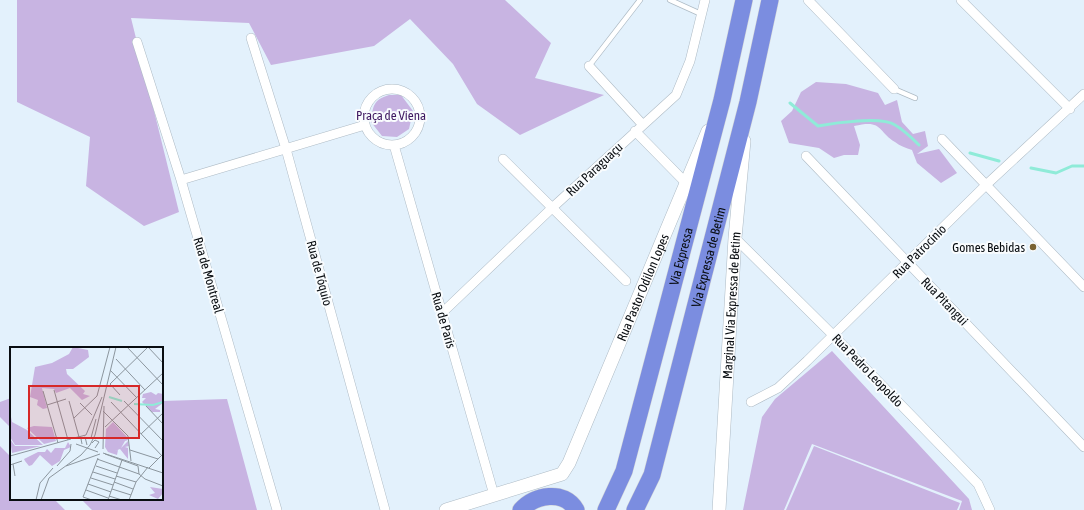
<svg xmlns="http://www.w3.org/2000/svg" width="1084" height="510" font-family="'Asap Condensed',sans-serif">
  <rect width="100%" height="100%" fill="#e3f1fc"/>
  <path fill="#c8b4e2" d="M 17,0 L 505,0 L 551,43 L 535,78 L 604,95 L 520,135 L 477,104 L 453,64 L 410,19 L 374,46 L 271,65 L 249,23 L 131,18 L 179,212 L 144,226 L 86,186 L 90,137 L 17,102 Z
    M 816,82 L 846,84 L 878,93 L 885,105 L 897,100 L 902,122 L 913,134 L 925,131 L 928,146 L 917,154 L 939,149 L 957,173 L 941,183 L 917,163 L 912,150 C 906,148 900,146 895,142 C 877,131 883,119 854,126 L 860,145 L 858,155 L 844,155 L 834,158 L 819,148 L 789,143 L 781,121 L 792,111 L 801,92 Z
    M 389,95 L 401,95 L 413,111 L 409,129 L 397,137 L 382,136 L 371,122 C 373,106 373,100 389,95 Z
    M 832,351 L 969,499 L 972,510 L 959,510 L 962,501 L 812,444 L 784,510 L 743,510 L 762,417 L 775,399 Z
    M 11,398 L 11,428 L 0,417 L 0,402 Z
    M 227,399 L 257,510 L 92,510 L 81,499 L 162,499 L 162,401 Z
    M 0,446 L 11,457 L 11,499 L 54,499 L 65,510 L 0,510 Z
    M 814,446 L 960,503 L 957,510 L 786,510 Z"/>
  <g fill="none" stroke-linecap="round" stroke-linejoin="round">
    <path stroke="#8febd8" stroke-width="3" d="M 790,103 L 818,126 C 834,123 882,116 895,125 C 904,130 912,138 919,145
      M 970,153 L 999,161
      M 1031,168 L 1056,173 L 1072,166 L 1084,166"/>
    <g stroke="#aebbc5" stroke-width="6">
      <path id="lane" d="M 670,0 L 701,14
        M 589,66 L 640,0
        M 894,89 L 915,98"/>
    </g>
    <g stroke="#aebbc5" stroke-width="10">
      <path id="street" d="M 808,0 L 894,89
        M 961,0 L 1070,109
        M 251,38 L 286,149 L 385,510
        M 137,42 L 181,180 L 277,510
        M 589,66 L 643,125
        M364 117a28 28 0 1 1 56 0a28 28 0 1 1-56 0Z
        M 635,131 L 685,182
        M 942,139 L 1084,287
        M 394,145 L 494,495
        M 806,156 L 1084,447
        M 503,159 L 626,281
        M 181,180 L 365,125
        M 735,238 L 833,335 L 978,484 L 990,510
        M 442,313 L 552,208 L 676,95 L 690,61 L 705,0
        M 751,402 L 778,388 L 807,361 L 986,185 L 1084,94"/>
    </g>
    <g stroke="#aebbc5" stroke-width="14">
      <g id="secondary">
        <path id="s1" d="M 446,510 L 562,474 L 569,463 L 708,131"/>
        <path id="s2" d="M 719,510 L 735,238 L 744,141"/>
      </g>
    </g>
    <g stroke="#d3d3d4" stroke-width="18">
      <g id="highway">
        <path d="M 521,510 C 535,495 564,489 576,510"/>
        <path id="s3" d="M 606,510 L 624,471 L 722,100 L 744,0"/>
        <path id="s4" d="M 635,510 L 652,475 L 748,102 L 770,0"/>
      </g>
    </g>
    <use href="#lane" stroke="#fff" stroke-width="4.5"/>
    <use href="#street" stroke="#fff" stroke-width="9"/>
    <use href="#secondary" stroke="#fff" stroke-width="13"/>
    <use href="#highway" stroke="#7b8de0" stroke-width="17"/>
  </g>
  <circle fill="#7a6333" stroke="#f9fcfe" stroke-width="1.5" cx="1033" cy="247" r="4"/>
  <g text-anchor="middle" stroke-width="4" stroke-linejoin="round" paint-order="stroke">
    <g font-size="13" fill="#3f1861" stroke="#f9fcfe">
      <text x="391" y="120">Praça de Viena</text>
    </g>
    <g font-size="13" fill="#090d11" stroke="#f9fcfe">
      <text transform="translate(594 169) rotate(-43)" y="5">Rua Paraguaçu</text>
      <text transform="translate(919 251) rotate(-45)" y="5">Rua Patrocínio</text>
      <text dy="5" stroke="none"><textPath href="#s3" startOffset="265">Via Expressa</textPath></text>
      <text dy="5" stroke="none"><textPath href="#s4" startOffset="264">Via Expressa de Betim</textPath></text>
      <text transform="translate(320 273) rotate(75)" y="5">Rua de Tóquio</text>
      <text transform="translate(209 275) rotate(74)" y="5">Rua de Montreal</text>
      <text dy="5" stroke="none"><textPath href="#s1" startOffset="325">Rua Pastor Odilon Lopes</textPath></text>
      <text transform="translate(945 301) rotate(46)" y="5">Rua Pitangui</text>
      <text dy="5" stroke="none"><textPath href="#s2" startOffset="205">Marginal Via Expressa de Betim</textPath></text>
      <text transform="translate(444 320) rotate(74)" y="5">Rua de Paris</text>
      <text transform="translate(868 370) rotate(46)" y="5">Rua Pedro Leopoldo</text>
    </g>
    <g font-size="13" fill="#090d11" stroke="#f9fcfe" text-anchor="end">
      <text x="1025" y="252">Gomes Bebidas</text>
    </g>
  </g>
  <g transform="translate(10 347)">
    <rect width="153" height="153" fill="#e3f1fc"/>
    <path d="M 63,0 L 78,3 L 79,10 L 63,22 L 56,22 L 57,27 L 75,44 L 73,47 L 80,49 L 72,53 L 60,41 L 46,46 L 44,42 L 32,41 L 37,61 L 33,62 L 27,58 L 28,53 L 20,50 L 25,20 L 42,16 L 59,7 ZM 141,45 L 146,48 L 148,46 L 153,47 L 153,56 L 145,62 L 150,63 L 150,65 L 142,65 L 132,55 L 136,51 L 132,51 L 133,47 ZM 0,65 L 2,75 L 17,83 L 33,98 L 5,98 L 0,90 ZM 103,75 L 117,90 L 118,93 L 115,94 L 111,101 L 118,94 L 119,99 L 115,100 L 118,101 L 118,112 L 110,102 L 105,104 L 108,103 L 107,108 L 98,105 L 95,100 L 96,82 ZM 24,79 L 42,80 L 46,94 L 34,97 L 17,81 ZM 0,92 L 5,99 L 31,99 L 2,106 ZM 58,95 L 61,100 L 54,103 L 50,114 L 42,119 L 30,108 L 22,118 L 19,119 L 15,114 L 14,112 L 28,105 L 35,105 L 37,102 L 41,106 L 45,101 L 55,101 ZM 140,140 L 153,142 L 153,146 L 148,152 L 139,148 L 145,146 Z" fill="#c8b4e2"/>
    <path fill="none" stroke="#8febd8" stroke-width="2" d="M 99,50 L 112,54M 124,57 L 143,58 L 153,55"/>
    <path fill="none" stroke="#8c969e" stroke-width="1" d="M 117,0 L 153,38M 138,0 L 153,16M 106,12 L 135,43M 100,23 L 127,51M 44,43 L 58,93M 33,44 L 48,96M 110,48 L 100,37 L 138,0M 59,54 L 69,90M 114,54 L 153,94M 101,55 L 153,110M 70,56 L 82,68M 37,58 L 56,52M 136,59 L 153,77M 93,64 L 118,89 L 121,114M 64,71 L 87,49 L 100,0M 95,80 L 153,26M 131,87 L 153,66M 64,91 L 76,88 L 92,50M 81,91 L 86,72M 82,96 L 85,93 L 89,95 L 85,101M 66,97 L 88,105M 72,97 L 71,92 L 75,90 L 77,98M 93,102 L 94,59M 120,103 L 148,112M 93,106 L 153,126M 95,107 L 128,119 L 129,127M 0,109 L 61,92M 87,112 L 129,127 L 135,132 L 153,139M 3,117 L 5,129M 0,118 L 12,114M 47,119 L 60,104 L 61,97M 56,119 L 90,107M 86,119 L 107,126M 139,121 L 153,107M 83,125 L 105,132M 106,129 L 126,135M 81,131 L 103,138M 104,135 L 123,142M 78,137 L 101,145M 102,142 L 121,148M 76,143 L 98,151M 99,149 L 112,153M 26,153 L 30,136 L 43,121M 31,153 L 39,131 L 71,108 L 80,98 L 85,88 L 106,0M 82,153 L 73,150 L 88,111M 98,153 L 112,113M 119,153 L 126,135 L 138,120"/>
    <path fill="#d62828" fill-opacity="0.15" stroke="#d62828" stroke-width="2" d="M 19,39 L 129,39 L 129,91 L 19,91 Z"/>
    <rect width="153" height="153" fill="none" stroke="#090d11" stroke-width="2"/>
  </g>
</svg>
